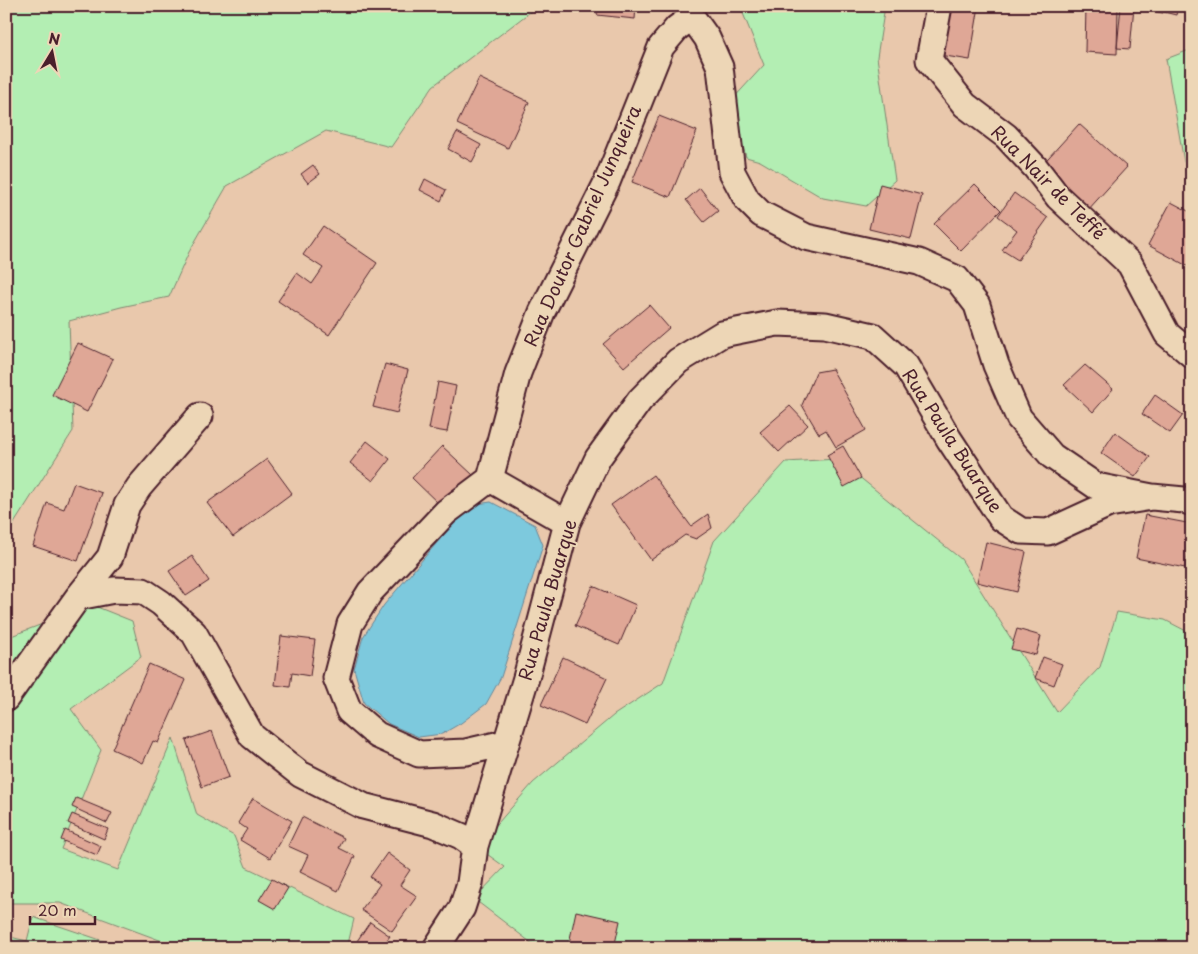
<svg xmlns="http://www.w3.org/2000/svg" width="1198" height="954" font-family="'Playpen Sans',sans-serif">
  <rect width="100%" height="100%" fill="#e9c8ac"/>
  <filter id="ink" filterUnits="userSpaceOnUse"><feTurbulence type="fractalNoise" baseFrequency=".02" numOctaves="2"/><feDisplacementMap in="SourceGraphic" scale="10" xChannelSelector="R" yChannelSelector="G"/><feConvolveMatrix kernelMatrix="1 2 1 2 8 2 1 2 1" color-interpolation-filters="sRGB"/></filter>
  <g filter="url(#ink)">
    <path fill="#b3eeb3" stroke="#7e866f" d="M 6,6 L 535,6 L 534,9 L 433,86 L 391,147 L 326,131 L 227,186 L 189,252 L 169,297 L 121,307 L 69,321 L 73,431 L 6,536 Z
      M 740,6 L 885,6 L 877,57 L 895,180 L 866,206 L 823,198 L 760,161 L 746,157 L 731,101 L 764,65 Z
      M 1192,49 L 1192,161 L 1184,162 L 1166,59 Z
      M 837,459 L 961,559 L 1057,712 L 1100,667 L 1117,612 L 1165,620 L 1192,634 L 1192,948 L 538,948 L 474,899 L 505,867 L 477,847 L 533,783 L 614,715 L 663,683 L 714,541 L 786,462 Z
      M 92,605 L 132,621 L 141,657 L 71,709 L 101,750 L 61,849 L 118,870 L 173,738 L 197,815 L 234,836 L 246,867 L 354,919 L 347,948 L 181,948 L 60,903 L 6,903 L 6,638 Z
      M 33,917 L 124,948 L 6,948 L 6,936 L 27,941 Z"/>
    <path fill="#7dc9dd" stroke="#698596" d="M 491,502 L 535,525 L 543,545 L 501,677 L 486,704 L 461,723 L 442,734 L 419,737 L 389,724 L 364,703 L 354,669 L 363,637 L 384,605 L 469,505 Z"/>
    <path fill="#dfa796" stroke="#4a1f2b" d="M 598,6 L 636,6 L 635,19 L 597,15 Z
      M 948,6 L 979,6 L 970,60 L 939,55 Z
      M 1086,6 L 1118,6 L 1117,54 L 1085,52 Z
      M 1121,6 L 1134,6 L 1130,49 L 1117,48 Z
      M 1151,6 L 1164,6 L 1163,13 L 1151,11 Z
      M 1166,6 L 1178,6 L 1176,15 L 1164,12 Z
      M 479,78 L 529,102 L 508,148 L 457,124 Z
      M 659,116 L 697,131 L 670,197 L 632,182 Z
      M 1079,124 L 1127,167 L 1087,211 L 1039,168 Z
      M 457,132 L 481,145 L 472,162 L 448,149 Z
      M 313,165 L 320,174 L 308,183 L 301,174 Z
      M 425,179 L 446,190 L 441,201 L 420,190 Z
      M 880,184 L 922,195 L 911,239 L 869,229 Z
      M 975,184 L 1001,210 L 961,251 L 934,224 Z
      M 700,188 L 718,211 L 704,222 L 686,200 Z
      M 1014,193 L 1048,218 L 1018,260 L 1002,250 L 1017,230 L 998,216 Z
      M 1171,202 L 1192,213 L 1191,268 L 1148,245 Z
      M 323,226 L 377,263 L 329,335 L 278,301 L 297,273 L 312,284 L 323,268 L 303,255 Z
      M 649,305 L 669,328 L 624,367 L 603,344 Z
      M 78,343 L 113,359 L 87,412 L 52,395 Z
      M 385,364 L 408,370 L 397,413 L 373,407 Z
      M 1085,365 L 1113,389 L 1093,412 L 1064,385 Z
      M 832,369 L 866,430 L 836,447 L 826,430 L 819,434 L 802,405 L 816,372 Z
      M 438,382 L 456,386 L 447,432 L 429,429 Z
      M 1155,395 L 1183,415 L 1170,433 L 1142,414 Z
      M 790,406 L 808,425 L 779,452 L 760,432 Z
      M 1115,432 L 1150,457 L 1135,477 L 1101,453 Z
      M 367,441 L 390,459 L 373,481 L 350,463 Z
      M 442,446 L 473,475 L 442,507 L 412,478 Z
      M 843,446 L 861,478 L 844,487 L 827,455 Z
      M 267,459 L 292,493 L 233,537 L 207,503 Z
      M 653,475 L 691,526 L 708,514 L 712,528 L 696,539 L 685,535 L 651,560 L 611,505 Z
      M 74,483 L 102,493 L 78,561 L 33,546 L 47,503 L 64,509 Z
      M 1145,515 L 1192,524 L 1185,568 L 1136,558 Z
      M 986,542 L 1026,552 L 1017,592 L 977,582 Z
      M 192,556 L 209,581 L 186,596 L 169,571 Z
      M 593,586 L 636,605 L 619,645 L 575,626 Z
      M 1017,629 L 1041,636 L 1036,655 L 1011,649 Z
      M 281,636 L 315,640 L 310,676 L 292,673 L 290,687 L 275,685 Z
      M 563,657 L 607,678 L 585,725 L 541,705 Z
      M 1043,657 L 1062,664 L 1054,685 L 1035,678 Z
      M 149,664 L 186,680 L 158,743 L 153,741 L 143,763 L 112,749 Z
      M 212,731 L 229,777 L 202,787 L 186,740 Z
      M 76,798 L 112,813 L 107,823 L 72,807 Z
      M 253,798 L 292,821 L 270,858 L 240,840 L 247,829 L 238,823 Z
      M 72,814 L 108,829 L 104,839 L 68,823 Z
      M 302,817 L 344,838 L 339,848 L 355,856 L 338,891 L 300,872 L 308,855 L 288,846 Z
      M 65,830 L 101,846 L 97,855 L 61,840 Z
      M 387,853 L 410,870 L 400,885 L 417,896 L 392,931 L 361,910 L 380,884 L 370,877 Z
      M 272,879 L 288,888 L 275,909 L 259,900 Z
      M 576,911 L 620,921 L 614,948 L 568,948 Z
      M 370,922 L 390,936 L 381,948 L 366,948 L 357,941 Z"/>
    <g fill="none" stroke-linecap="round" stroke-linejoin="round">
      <g stroke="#4a1f2b" stroke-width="29">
        <path id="minor" d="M 939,6 L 929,60 L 965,105 L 1006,136 L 1035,167 L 1058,197 L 1130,264 L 1167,334 L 1192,355
          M 490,479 L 567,523
          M 78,597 L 114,590 L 143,591 L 161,603 L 194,633 L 252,736 L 300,774 L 363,806 L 433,824 L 461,836 L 475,846
          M 6,698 L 78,597 L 110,557 L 127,505 L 139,487 L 200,416
          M 505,743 L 466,752 L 419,754 L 377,735 L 349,711 L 336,678 L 350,624 L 370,592 L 446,512 L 490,479 L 518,373 L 542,312 L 607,182 L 661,47 L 677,28 L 692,17 L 707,38 L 720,67 L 732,172 L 747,200 L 761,214 L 806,237 L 919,262 L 957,279 L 977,305 L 996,365 L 1019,418 L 1052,456 L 1096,486 L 1152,497
          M 436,948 L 462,908 L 470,883 L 475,846 L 526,678 L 567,523 L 598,458 L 640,400 L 678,361 L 722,334 L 777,323 L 825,325 L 873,336 L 906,366 L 949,439 L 1001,518 L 1021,531 L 1048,532 L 1109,504 L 1152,497 L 1184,500 L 1192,503"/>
      </g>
      <use href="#minor" stroke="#edd6b6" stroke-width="25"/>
    </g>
  </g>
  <g text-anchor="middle" stroke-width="4" stroke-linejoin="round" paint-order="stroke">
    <g font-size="18" fill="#4a1f2b" stroke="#edd6b6">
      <text transform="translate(1048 183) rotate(45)" y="6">Rua Nair de Teffé</text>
      <text transform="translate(583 226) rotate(-66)" y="6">Rua Doutor Gabriel Junqueira</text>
      <text transform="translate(952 441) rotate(57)" y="6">Rua Paula Buarque</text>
      <text transform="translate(548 600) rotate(-74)" y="6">Rua Paula Buarque</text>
    </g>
  </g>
  <rect width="1198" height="954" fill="none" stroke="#edd6b6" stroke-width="25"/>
  <rect x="12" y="12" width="1173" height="929" fill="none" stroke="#4a1f2b" stroke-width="2" filter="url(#ink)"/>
  <g transform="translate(52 52) rotate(10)" stroke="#edd6b6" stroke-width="4" paint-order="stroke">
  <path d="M0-4L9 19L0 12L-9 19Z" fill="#4a1f2b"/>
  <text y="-8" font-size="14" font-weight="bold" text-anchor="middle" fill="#4a1f2b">N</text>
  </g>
  <path d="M30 916v8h65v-8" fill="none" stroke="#4a1f2b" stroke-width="2.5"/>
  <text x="38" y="916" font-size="15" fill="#4a1f2b" stroke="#edd6b6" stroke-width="4" paint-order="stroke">20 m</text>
</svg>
